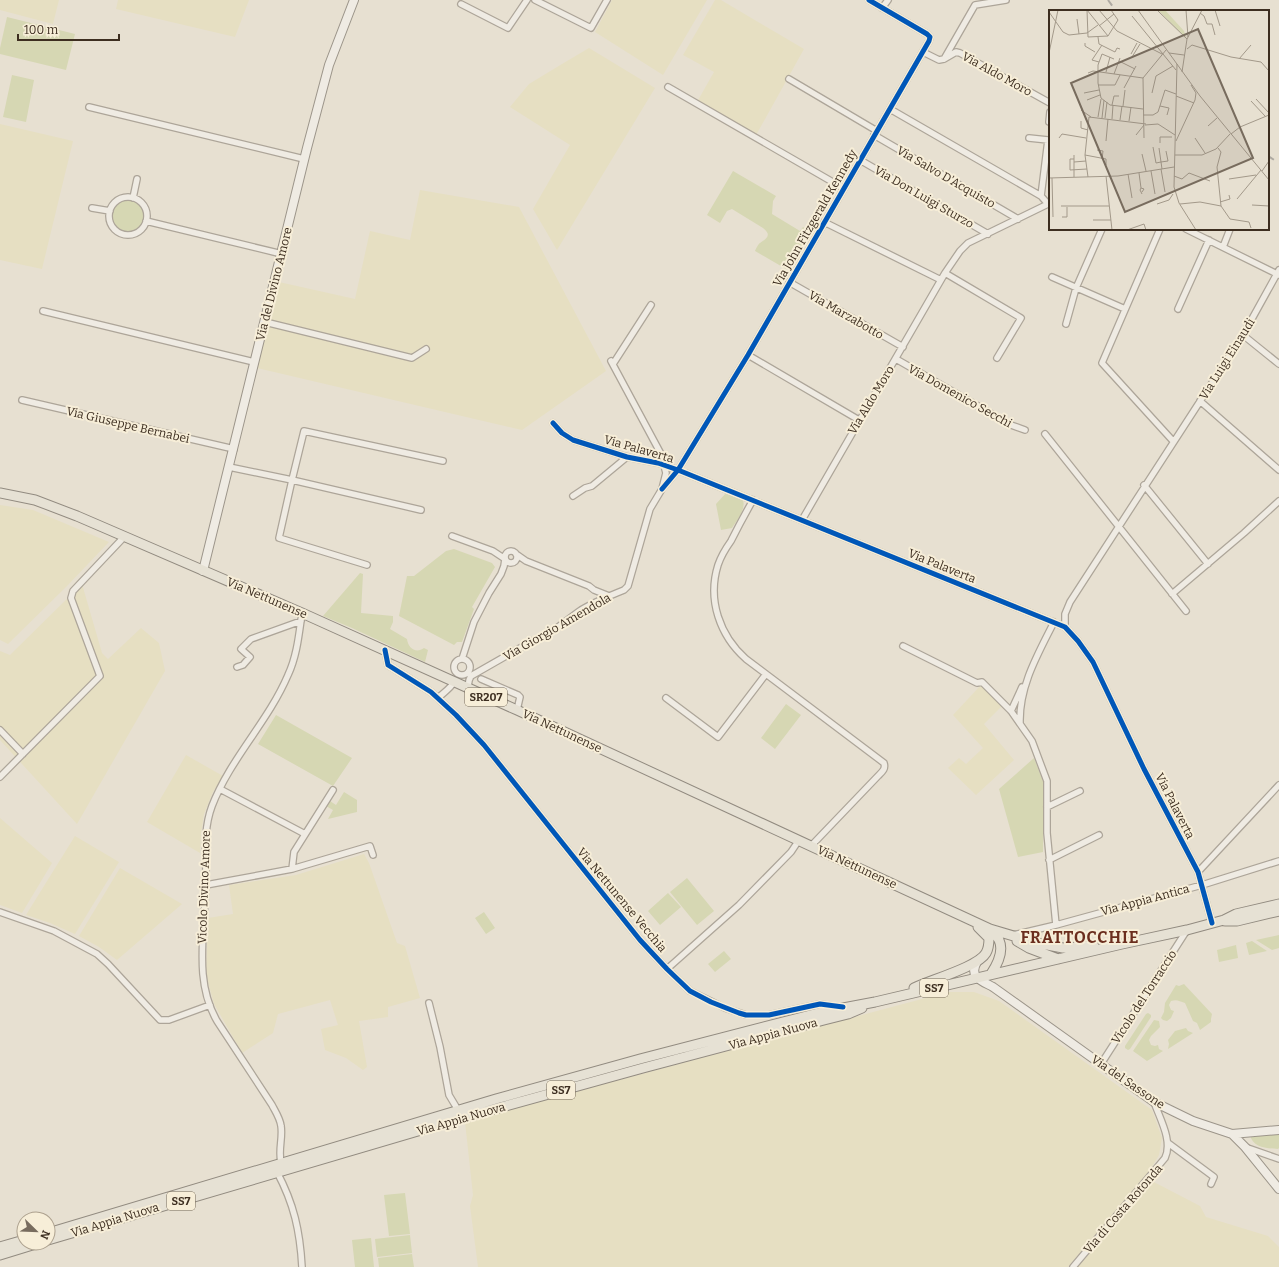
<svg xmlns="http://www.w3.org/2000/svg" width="1279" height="1267" font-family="Bitter,serif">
  <rect width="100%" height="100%" fill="#e7e0d1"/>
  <path fill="#e6dfc2" d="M 0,0 L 59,0 L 53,24 L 0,10 Z
    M 118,0 L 249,0 L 235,37 L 116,9 Z
    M 612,0 L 707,0 L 663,75 L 595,32 Z
    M 715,0 L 721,0 L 804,49 L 755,137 L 697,102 L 714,72 L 683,55 Z
    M 589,48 L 655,88 L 557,250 L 533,209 L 570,145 L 510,107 L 529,84 L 562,64 Z
    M 0,124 L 73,141 L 42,269 L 0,260 Z
    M 420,190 L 519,207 L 606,371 L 522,430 L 257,368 L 279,282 L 355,299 L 370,231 L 410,240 Z
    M 0,505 L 33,510 L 109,542 L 67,586 L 8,644 L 0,640 Z
    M 82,584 L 102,653 L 108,659 L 141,628 L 159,643 L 165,671 L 77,824 L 0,740 L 0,651 L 10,655 Z
    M 981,685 L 1002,706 L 984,724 L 1014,760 L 976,795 L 948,768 L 959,758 L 966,764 L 983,748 L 953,715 Z
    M 186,755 L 223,776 L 213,792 L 204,814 L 201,834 L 200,853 L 147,822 Z
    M 0,818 L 52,863 L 22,913 L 0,905 Z
    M 75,836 L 119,862 L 75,934 L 50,923 L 26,915 Z
    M 364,854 L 369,863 L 397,943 L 405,946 L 420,998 L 388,1007 L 388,1017 L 359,1021 L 367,1067 L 363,1070 L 346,1058 L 325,1050 L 321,1029 L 338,1025 L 330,1000 L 278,1014 L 273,1033 L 242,1053 L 214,1004 L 209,986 L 206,971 L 208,918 L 233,914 L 229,885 L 296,875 Z
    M 120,868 L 182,904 L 117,960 L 99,947 L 79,936 Z
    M 948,992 L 974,992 L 999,1001 L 1152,1110 L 1162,1138 L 1159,1155 L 1149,1172 L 1068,1267 L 478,1267 L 470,1206 L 473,1195 L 465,1122 L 518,1107 Z
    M 1152,1181 L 1200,1206 L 1206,1217 L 1268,1236 L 1279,1247 L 1279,1267 L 1078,1267 Z"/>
  <path fill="#d6d7b3" d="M 7,17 L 75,34 L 66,70 L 0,54 L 0,48 Z
    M 12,75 L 34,80 L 26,122 L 3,117 Z
    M 733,171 L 776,196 L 773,201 L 772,214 L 800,231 L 803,227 L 810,232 L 793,261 L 791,260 L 786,269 L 755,251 C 756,249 758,244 760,243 C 767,238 772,235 763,228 L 732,209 L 727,211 L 720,223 L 707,215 Z
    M112 216a16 16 0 1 1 32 0a16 16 0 1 1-32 0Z
    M 726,493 L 743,500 C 746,510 737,520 732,528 L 721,530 L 716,504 Z
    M 454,549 L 492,563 L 495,567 L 472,607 L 474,609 L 462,642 L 457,642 L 454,645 L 399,616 L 407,576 L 414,576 L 446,551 Z
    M 360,573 L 363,574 L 361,613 L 393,616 L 393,622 L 390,629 L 407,639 C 408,648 416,654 424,648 L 428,650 L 425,662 L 352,628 L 323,616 Z
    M 786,704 L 801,715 L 775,749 L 761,738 Z
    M 276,715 L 352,758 L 333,786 L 258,744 Z
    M 1034,758 L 1044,784 L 1043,852 L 1018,857 L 999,789 Z
    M 344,792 L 357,800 L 357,812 L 328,819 L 333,810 L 326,806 L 330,801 L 336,805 Z
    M 687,878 L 714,911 L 697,925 L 670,892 Z
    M 668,893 L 681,907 L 660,925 L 648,911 Z
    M 484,912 L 495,928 L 486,934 L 475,918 Z
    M 1279,935 L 1279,948 L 1272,950 L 1256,940 Z
    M 1252,941 L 1267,951 L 1249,955 L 1246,943 Z
    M 1236,945 L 1238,958 L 1219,962 L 1217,950 Z
    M 724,951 L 731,959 L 715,972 L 708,964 Z
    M 1184,984 L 1212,1014 L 1211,1019 L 1211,1022 L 1200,1030 L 1197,1023 L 1193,1021 L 1185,1003 C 1179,1001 1177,999 1171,1001 L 1169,1005 L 1171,1010 L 1174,1011 L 1171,1018 L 1167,1021 L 1163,1020 L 1161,1018 L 1164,1012 L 1165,1003 L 1176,985 L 1179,986 Z
    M 1148,1013 L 1151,1015 L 1151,1017 L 1130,1049 L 1128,1050 L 1125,1048 L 1125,1046 L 1146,1014 Z
    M 1154,1020 L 1159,1021 L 1160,1027 L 1151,1036 L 1149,1040 L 1151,1045 L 1155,1046 L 1158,1045 L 1159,1049 L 1163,1051 L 1147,1061 L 1133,1051 Z
    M 1186,1028 L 1188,1031 L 1193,1033 L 1168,1049 L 1169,1044 L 1168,1040 L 1175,1031 Z
    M 1279,1133 L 1279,1148 L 1278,1149 C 1266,1148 1253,1148 1250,1135 Z
    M 405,1193 L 410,1234 L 389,1236 L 384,1195 Z
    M 410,1235 L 412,1253 L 377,1257 L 375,1239 Z
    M 371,1238 L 374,1267 L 355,1267 L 352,1240 Z
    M 412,1254 L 414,1267 L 379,1267 L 378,1258 Z"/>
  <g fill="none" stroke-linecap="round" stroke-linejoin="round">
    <g stroke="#ada599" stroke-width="8">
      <path id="street" d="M 535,0 L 591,28 L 607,0
        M 461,4 L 508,28 L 527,0
        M 882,8 L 888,0
        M 923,52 L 939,60 L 944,59 L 975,5 L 1006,0
        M 944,59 L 956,52 L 960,53 L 1050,103
        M 789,79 L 877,131
        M 668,87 L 843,188
        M 89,107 L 304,159
        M 890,109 L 1041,196
        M 1049,122 L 1050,112
        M 874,135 L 1018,219
        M 1029,138 L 1048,140 L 1041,196 L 1048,204
        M 860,160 L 988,234
        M109 216a19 19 0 1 1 38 0a19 19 0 1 1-38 0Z
        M 133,198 L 137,179
        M 92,208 L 110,211
        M 146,221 L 282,254
        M 824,222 L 941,280
        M 1160,229 L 1102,363 L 1173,441
        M 1186,229 L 1279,275
        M 1223,247 L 1230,229
        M 945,273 L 1021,318 L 997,358
        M 1052,277 L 1125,309
        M 789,282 L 903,347
        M 1178,309 L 1209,240
        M 43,311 L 254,362
        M 265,322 L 412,358 L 426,349
        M 1066,324 L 1076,288 L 1102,229
        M 1243,335 L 1279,364
        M 748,355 L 859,420
        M 896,359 L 1011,425 L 1025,430
        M 613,364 L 651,305
        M 22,400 L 234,449
        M 1200,401 L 1279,470
        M 553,423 L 562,433 L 573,440 L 627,457 L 658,463 L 678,470 L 1065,627 L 1078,641 L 1093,662 L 1144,769 L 1198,872 L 1212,923
        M 1045,434 L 1186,611
        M 229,467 L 292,480 L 304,431 L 443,461
        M 1144,485 L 1208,564
        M 662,489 L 678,470 L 748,355 L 929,41 L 930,37 L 927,34 L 869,0
        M 573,496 L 585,488 L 592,486 L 627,457
        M 753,500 C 745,514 738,527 731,541 C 726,548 721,556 718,565 C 707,600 720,636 746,659 L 884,763 C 886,769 882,772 878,776 L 811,846
        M 802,520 L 945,273 L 960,251 L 968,243 L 1048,204 L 1050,204
        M 452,536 L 493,551 L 505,559 L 504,566 L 501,574 L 489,593 L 474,622 L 462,659
        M505 557a6 6 0 1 1 12 0a6 6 0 1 1-12 0Z
        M 516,554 L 526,561 L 589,586 L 594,590 L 609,596
        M 367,565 L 279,538 L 292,480 L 421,510
        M 1172,594 L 1244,533 L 1279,501
        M 1065,627 L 1065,614 L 1070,602 L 1243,335 L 1279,270
        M 903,646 L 977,683 L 982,682 L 1011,711 L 1032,741 L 1047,781 L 1047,833 L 1056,925
        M 385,650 L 388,665 L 431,692 L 456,715 L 484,745 L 640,940 L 667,969 L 690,991 L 725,1008 L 746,1015 L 769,1015 L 820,1004 L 839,1007
        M454 667a8 8 0 1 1 16 0a8 8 0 1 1-16 0Z
        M 237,667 L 243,665 L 250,657 L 241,649 L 251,639 L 301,621
        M 481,679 L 518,695 L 520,697 L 517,710
        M 470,690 C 467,685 468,681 471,676 L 534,640 C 552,634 565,621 581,610 C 594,602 609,596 624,590 L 628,586 L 650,509 L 662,489 L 666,473 L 661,454 L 611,361
        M 438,698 C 444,692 450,689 454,682
        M 666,698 L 718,737 L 766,674
        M 1011,711 L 1022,687
        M 1020,723 C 1019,686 1038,654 1054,622
        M 0,730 L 23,754
        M 0,777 L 100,676 L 71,598 L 73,591 L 125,536
        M 220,789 L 305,834
        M 1047,807 L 1080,791
        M 1049,860 L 1099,835
        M 292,869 L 294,852 L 333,790
        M 1198,872 L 1279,785
        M 206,885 L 292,869 L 370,846 L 373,855
        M 0,912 L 54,931 L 97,954 L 108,964 L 160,1020 L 169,1020 L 210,1005
        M 1013,935 L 1056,925 L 1202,885 L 1279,861
        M 667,969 L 739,905 L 791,852 L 799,840
        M 429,1003 L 440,1047 L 449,1095 L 458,1110
        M 1101,1064 L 1187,930
        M 1168,1143 L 1214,1177 L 1211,1184
        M 1245,1147 L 1279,1159
        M 281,1162 C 278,1150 283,1138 281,1126 C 280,1118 275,1111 272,1105 L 217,1021 C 198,988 202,952 204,915 C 205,903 206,891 206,878 C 206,854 203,830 212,806 C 230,759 268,722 288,675 C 297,656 299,634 302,613
        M 277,1172 C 294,1204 300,1231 302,1267
        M 1073,1267 L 1165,1158 C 1173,1141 1160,1119 1154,1102"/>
    </g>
    <g stroke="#9c958a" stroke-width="10">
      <path id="secondary" d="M 203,571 L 307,148 L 329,65 L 354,0
        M 977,962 C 968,977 982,981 993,987 L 1154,1102 L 1193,1121 L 1232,1134 L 1245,1147 L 1279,1189
        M 1232,1134 L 1279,1130"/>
    </g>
    <g stroke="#928b80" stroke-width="11">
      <path id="primary" d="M 0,493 L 35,500 L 77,516 L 302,613 L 517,710 L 990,929 L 1037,943 L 1063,948 L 1094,946
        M 1225,921 L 1237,921 L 1279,911
        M 990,929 C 993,932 997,936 999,940 C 1004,951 997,965 991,974
        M 1017,941 L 1029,948 L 1058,959
        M 914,988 C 930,980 978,967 986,953 C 989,948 989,943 989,938 L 978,927
        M 48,1233 L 496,1099 L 640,1059 L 822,1012 L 875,1002 L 1122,944 L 1187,930 L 1224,920 L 1236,914 L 1279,904
        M 48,1240 L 462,1118 L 643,1068 L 824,1020 L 848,1014 L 862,1008
        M 0,1247 L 24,1240
        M 0,1255 L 39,1243"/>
    </g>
    <use href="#street" stroke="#efebe3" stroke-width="5.5"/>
    <use href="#secondary" stroke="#efebe3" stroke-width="8"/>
    <use href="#primary" stroke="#e6e1d4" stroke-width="9"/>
    <path stroke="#afaaa2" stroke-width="2" stroke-dasharray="7 7" stroke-linecap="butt" d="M 1108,0 L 1116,11
      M 1268,156 L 1279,163"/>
    <g stroke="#f7eed8" stroke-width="8">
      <path id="cycleway" d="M 553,423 L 562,433 L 573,440 L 627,457 L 658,463 L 678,470 L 1065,627 L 1078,641 L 1093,662 L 1144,769 L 1198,872 L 1212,923
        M 662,489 L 678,470 L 748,355 L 929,41 L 930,37 L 927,34 L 869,0
        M 385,650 L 388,665 L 431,692 L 456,715 L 484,745 L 640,940 L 667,969 L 690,991 L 711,1002 L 739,1013 L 746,1015 L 769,1015 L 820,1004 L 843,1007"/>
    </g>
    <use href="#cycleway" stroke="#0057b8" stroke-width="5"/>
  </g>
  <g text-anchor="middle" stroke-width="4" stroke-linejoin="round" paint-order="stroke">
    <g fill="#f7eed8" stroke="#756857" stroke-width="1">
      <rect x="465" y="688" width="42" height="18" rx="3"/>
      <rect x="920" y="979" width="28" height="18" rx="3"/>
      <rect x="547" y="1081" width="28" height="18" rx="3"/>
      <rect x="167" y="1192" width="28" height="18" rx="3"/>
    </g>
    <g font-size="11" font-weight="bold" fill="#3d2e20">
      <text x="486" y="701">SR207</text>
      <text x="934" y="992">SS7</text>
      <text x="561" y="1094">SS7</text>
      <text x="181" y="1205">SS7</text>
    </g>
    <g font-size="12" fill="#3d2e20" stroke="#f7eed8">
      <text transform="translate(997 74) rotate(29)" y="4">Via Aldo Moro</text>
      <text transform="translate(946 177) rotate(30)" y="4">Via Salvo D'Acquisto</text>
      <text transform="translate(924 197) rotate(30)" y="4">Via Don Luigi Sturzo</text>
      <text transform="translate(815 218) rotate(-60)" y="4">Via John Fitzgerald Kennedy</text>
      <text transform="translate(274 284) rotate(-76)" y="4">Via del Divino Amore</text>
      <text transform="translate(846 315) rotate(30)" y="4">Via Marzabotto</text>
      <text transform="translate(1227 359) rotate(-58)" y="4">Via Luigi Einaudi</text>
      <text transform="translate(960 396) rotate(29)" y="4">Via Domenico Secchi</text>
      <text transform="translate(871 400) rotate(-59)" y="4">Via Aldo Moro</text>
      <text transform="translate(128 425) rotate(13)" y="4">Via Giuseppe Bernabei</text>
      <text transform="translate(639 449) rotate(16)" y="4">Via Palaverta</text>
      <text transform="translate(942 566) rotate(22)" y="4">Via Palaverta</text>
      <text transform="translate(267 598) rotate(23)" y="4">Via Nettunense</text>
      <text transform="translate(557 627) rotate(-30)" y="4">Via Giorgio Amendola</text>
      <text transform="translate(562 731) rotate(25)" y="4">Via Nettunense</text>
      <text transform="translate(1175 806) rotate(63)" y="4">Via Palaverta</text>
      <text transform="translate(857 867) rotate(25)" y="4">Via Nettunense</text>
      <text transform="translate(204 887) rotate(-88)" y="4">Vicolo Divino Amore</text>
      <text transform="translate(622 900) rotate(50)" y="4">Via Nettunense Vecchia</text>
      <text transform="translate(1145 900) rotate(-15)" y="4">Via Appia Antica</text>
      <text transform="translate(1144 997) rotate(-57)" y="4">Vicolo del Torraccio</text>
      <text transform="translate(773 1034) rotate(-15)" y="4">Via Appia Nuova</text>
      <text transform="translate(1128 1082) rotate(34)" y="4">Via del Sassone</text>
      <text transform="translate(461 1119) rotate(-16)" y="4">Via Appia Nuova</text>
      <text transform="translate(1123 1209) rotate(-49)" y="4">Via di Costa Rotonda</text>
      <text transform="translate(115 1220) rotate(-17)" y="4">Via Appia Nuova</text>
    </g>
    <g font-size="16" font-weight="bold" letter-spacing="1" fill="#6b2e1e" stroke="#f7eed8">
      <text x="1080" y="943">FRATTOCCHIE</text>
    </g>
  </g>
  <g transform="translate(1049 10)">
    <rect width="220" height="220" fill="#e7e0d1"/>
    <path d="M 109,0 L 116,0 L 135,21 L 137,28 Z" fill="#d6d7b3"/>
    <path fill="none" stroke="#a3998a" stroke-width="1" d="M 38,0 L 39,27 L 59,26M 38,0 L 59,26M 50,0 L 68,21 L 113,44M 89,0 L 151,86 L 220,170M 108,0 L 138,29M 137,0 L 139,27M 166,0 L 171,16M 0,2 L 14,22 L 20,25 L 38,23 L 49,15M 151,3 L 155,6 L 158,14 L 163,14 L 166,25M 83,6 L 127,60M 28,9 L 30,24M 50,16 L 65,4M 59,26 L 69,10 L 62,0M 49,27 L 50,34 L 66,42 L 68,38 L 71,39M 36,33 L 36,36 L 46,42M 138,39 L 143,35 L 182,47 L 212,52M 0,43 L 9,0M 120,43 L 135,45M 53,44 L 49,55 L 49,73 L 52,88 L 61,95 L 94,99M 53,44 L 65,49M 82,44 L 88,33M 83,47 L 91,34M 190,49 L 202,35M 70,51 L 86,59M 50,52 L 43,50 L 53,35M 212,52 L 220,61M 128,54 L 125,177 L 130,193 L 147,220M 57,62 L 61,47M 133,62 L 138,29 L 153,0M 39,63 L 44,61 L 94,68M 65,64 L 71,48M 49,75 L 66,75 L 71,65M 75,78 L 87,56M 35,83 L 50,80M 103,83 L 107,66 L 124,56M 127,86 L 145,93M 207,89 L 220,103M 38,90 L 51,85M 202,91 L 216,106M 63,95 L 65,86 L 70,86M 74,96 L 76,80M 111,96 L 120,98 L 118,105M 32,100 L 42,107M 94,105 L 104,105 L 109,102 L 116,80 L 127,84M 49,107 L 52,89M 53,108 L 55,90M 56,108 L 58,92M 63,109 L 64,95M 71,110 L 73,96M 32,111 L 32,118 L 39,120M 80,111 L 82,97M 96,115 L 109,114 L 126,125M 159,116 L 168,108M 182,124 L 191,117 L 220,105M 87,125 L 95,115M 10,128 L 13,124 L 37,128M 95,128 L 94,68 L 117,40M 146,128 L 156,143M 57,131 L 59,109M 127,131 L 146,90 L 147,83 L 142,75M 111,133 L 111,127 L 123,127M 104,137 L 107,153 L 112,152 L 113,159M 110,138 L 112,152 L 119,151 L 117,141M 169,138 L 172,142 L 168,157 L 172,196M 48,140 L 54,141 L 53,149M 93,144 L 97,161M 25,145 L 25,167M 36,145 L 57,149 L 57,155M 126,145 L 153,145 L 167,139 L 181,124M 25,149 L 21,149 L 21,160 L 38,159M 25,152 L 37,151M 112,159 L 116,182M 102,161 L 106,184M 213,161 L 220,151M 90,163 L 92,178M 79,164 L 83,188M 57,166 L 63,220M 125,166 L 133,169 L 140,163 L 161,171M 39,167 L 36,145 L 40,107 L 97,114M 0,168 L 69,166 L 125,157M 3,168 L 4,207M 180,169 L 207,165M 93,182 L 95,179 L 92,178 L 91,180 L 93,184M 188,189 L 212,160M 171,192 L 181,189 L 180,185M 108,194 L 120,190 L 124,184M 131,194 L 151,192 L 172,196 L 181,209 L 200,212 L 202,218M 203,195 L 220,196M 12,196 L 60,196M 13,207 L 18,207 L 18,197M 44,210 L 62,210M 78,220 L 95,214 L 97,220"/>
    <path fill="#786c5e" fill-opacity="0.15" stroke="#786c5e" stroke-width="2" d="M 149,19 L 204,148 L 76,202 L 22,73 Z"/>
    <rect width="220" height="220" fill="none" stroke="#3d2e20" stroke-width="2"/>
  </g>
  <g transform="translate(36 1231) rotate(113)"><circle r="19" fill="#f7eed8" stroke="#ada18e"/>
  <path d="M0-3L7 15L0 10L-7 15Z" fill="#786c5e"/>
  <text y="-6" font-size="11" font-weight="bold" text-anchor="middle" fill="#3d2e20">N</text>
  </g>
  <path d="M18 34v6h101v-6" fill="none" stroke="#3d2e20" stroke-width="2"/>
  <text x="24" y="34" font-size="12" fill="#3d2e20" stroke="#f7eed8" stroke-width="3" paint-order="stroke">100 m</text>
</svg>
